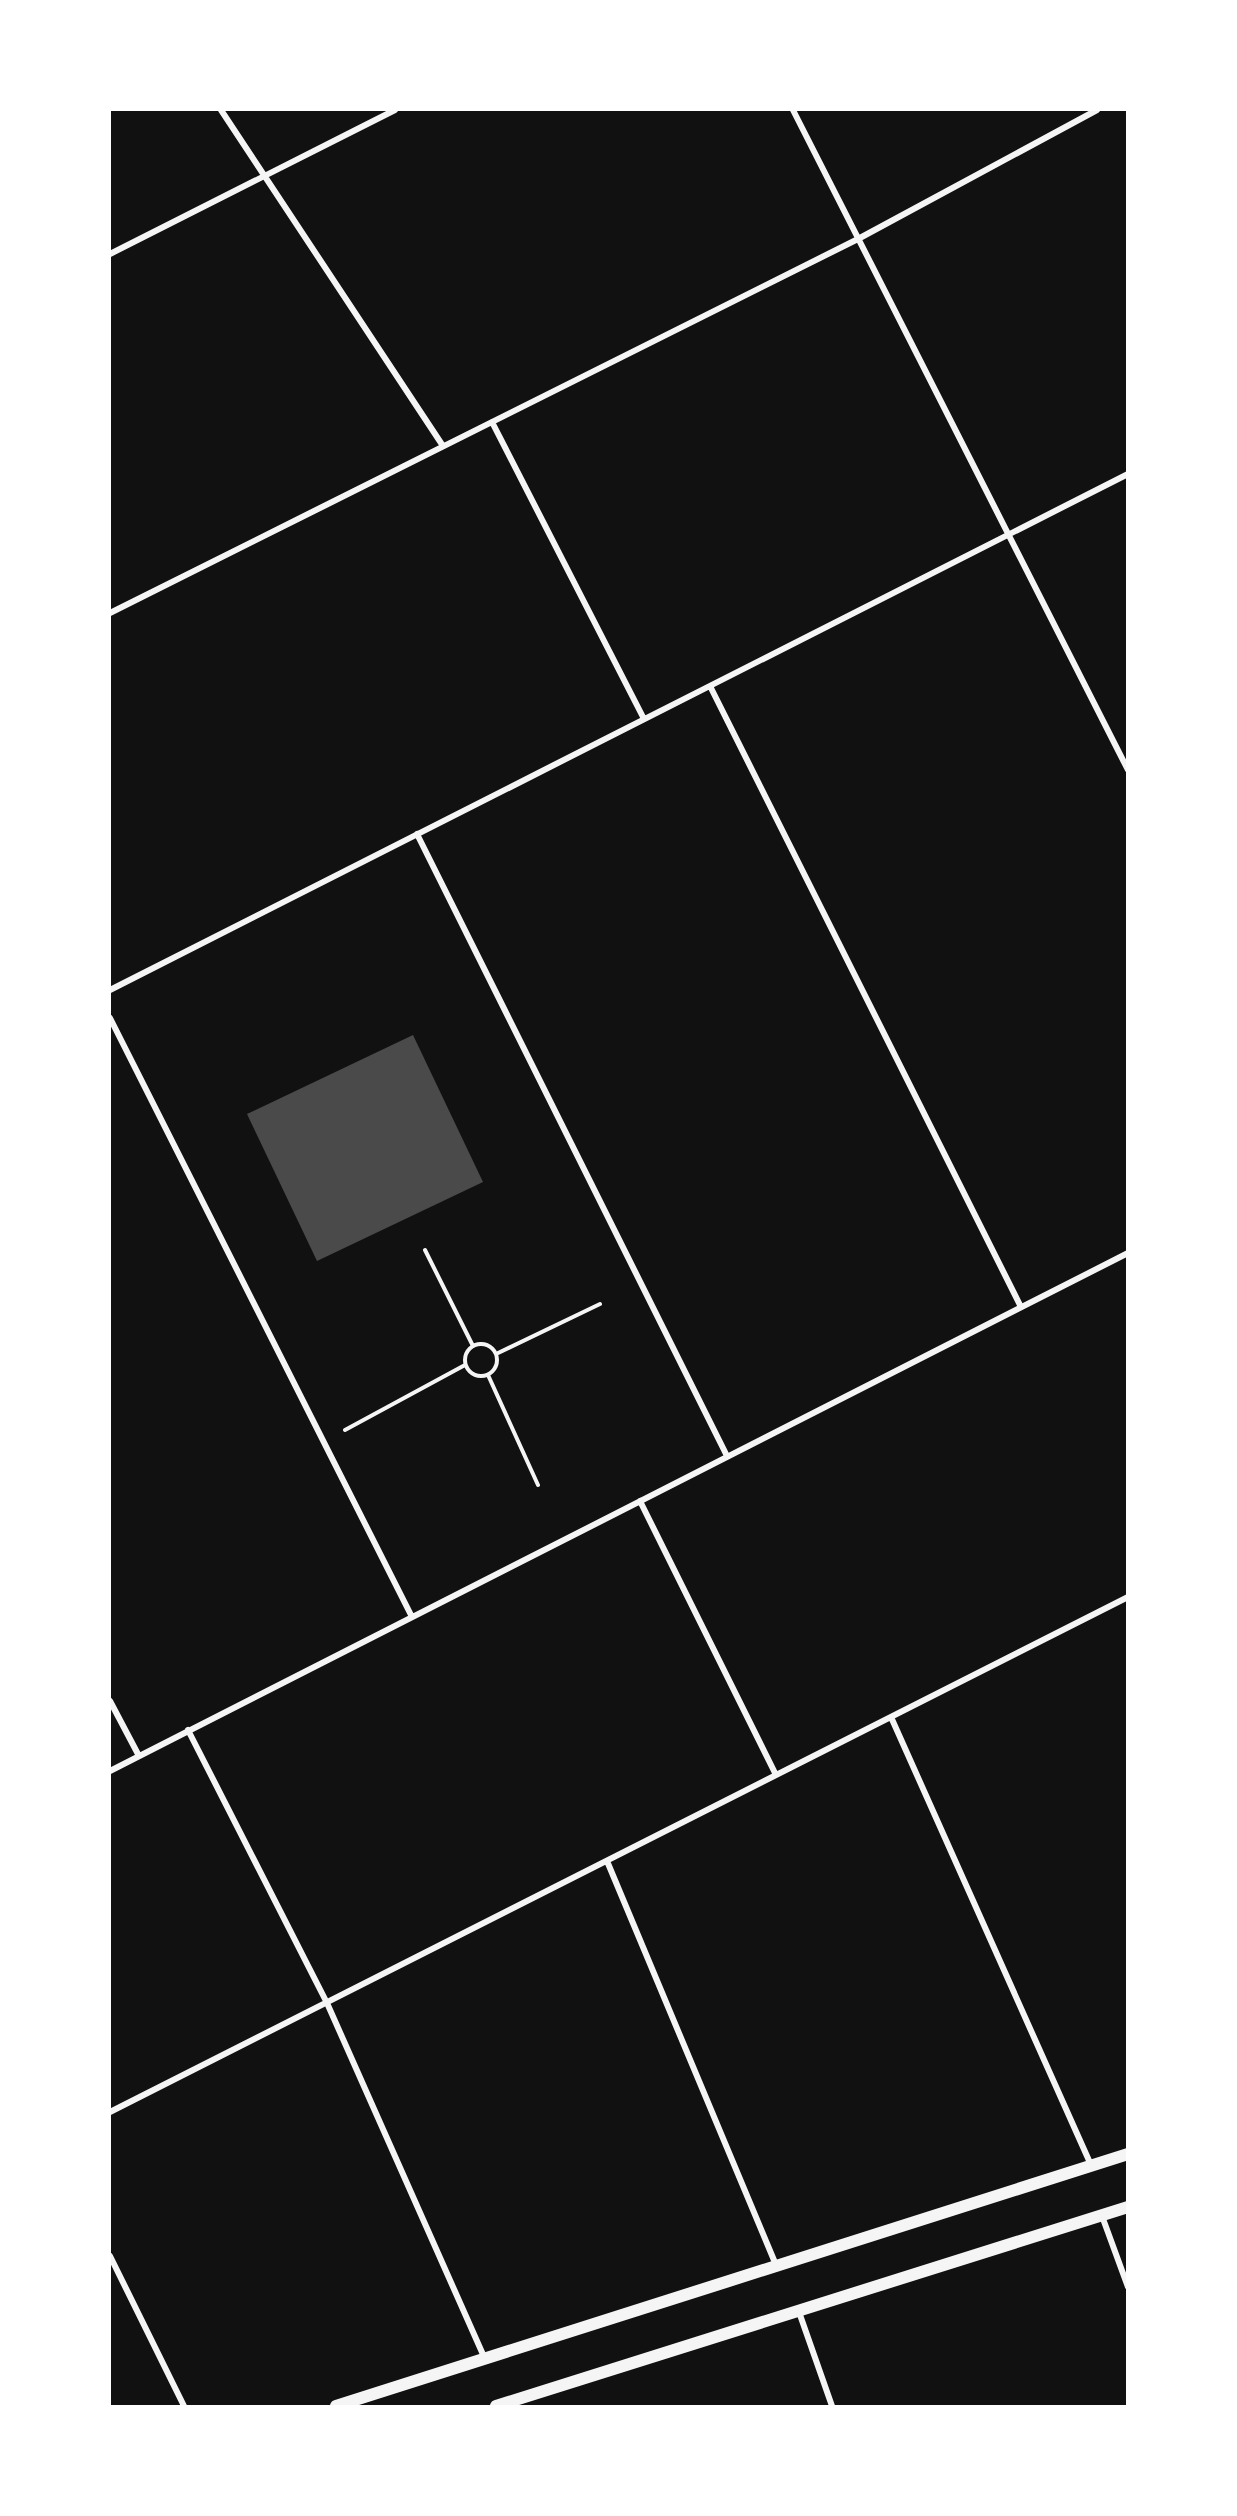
<svg xmlns="http://www.w3.org/2000/svg" width="1237" height="2516" font-family="Mulish,sans-serif">
  <rect width="100%" height="100%" fill="#111"/>
  <path fill="#4a4a4a" d="M 413,1035 L 483,1182 L 317,1261 L 247,1114 Z"/>
  <g fill="none" stroke-linecap="round" stroke-linejoin="round">
    <path stroke="#f5f5f5" stroke-width="4" d="M 425,1250 L 473,1346
      M465 1360a16 16 0 1 1 32 0a16 16 0 1 1-32 0Z
      M 496,1354 L 600,1304
      M 488,1375 L 538,1485
      M 345,1430 L 465,1365"/>
    <path stroke="#f5f5f5" stroke-width="6" d="M 221,110 L 443,446
      M 793,110 L 1128,770
      M 110,254 L 395,110
      M 492,422 L 644,719
      M 110,613 L 858,239 L 1097,110
      M 710,686 L 1021,1307
      M 417,834 L 727,1456
      M 110,990 L 1128,474
      M 110,1018 L 412,1617
      M 640,1501 L 776,1775
      M 110,1701 L 139,1756
      M 891,1717 L 1091,2165
      M 188,1730 L 327,2003 L 485,2359
      M 110,1771 L 1128,1253
      M 607,1861 L 776,2265
      M 110,2112 L 1128,1597
      M 1102,2216 L 1128,2287
      M 110,2256 L 184,2406
      M 799,2312 L 832,2406"/>
    <path stroke="#f5f5f5" stroke-width="12" d="M 336,2406 L 1128,2154
      M 496,2406 L 1128,2207"/>
  </g>
  <rect width="1237" height="2516" fill="none" stroke="#ffffff" stroke-width="222"/>
</svg>
